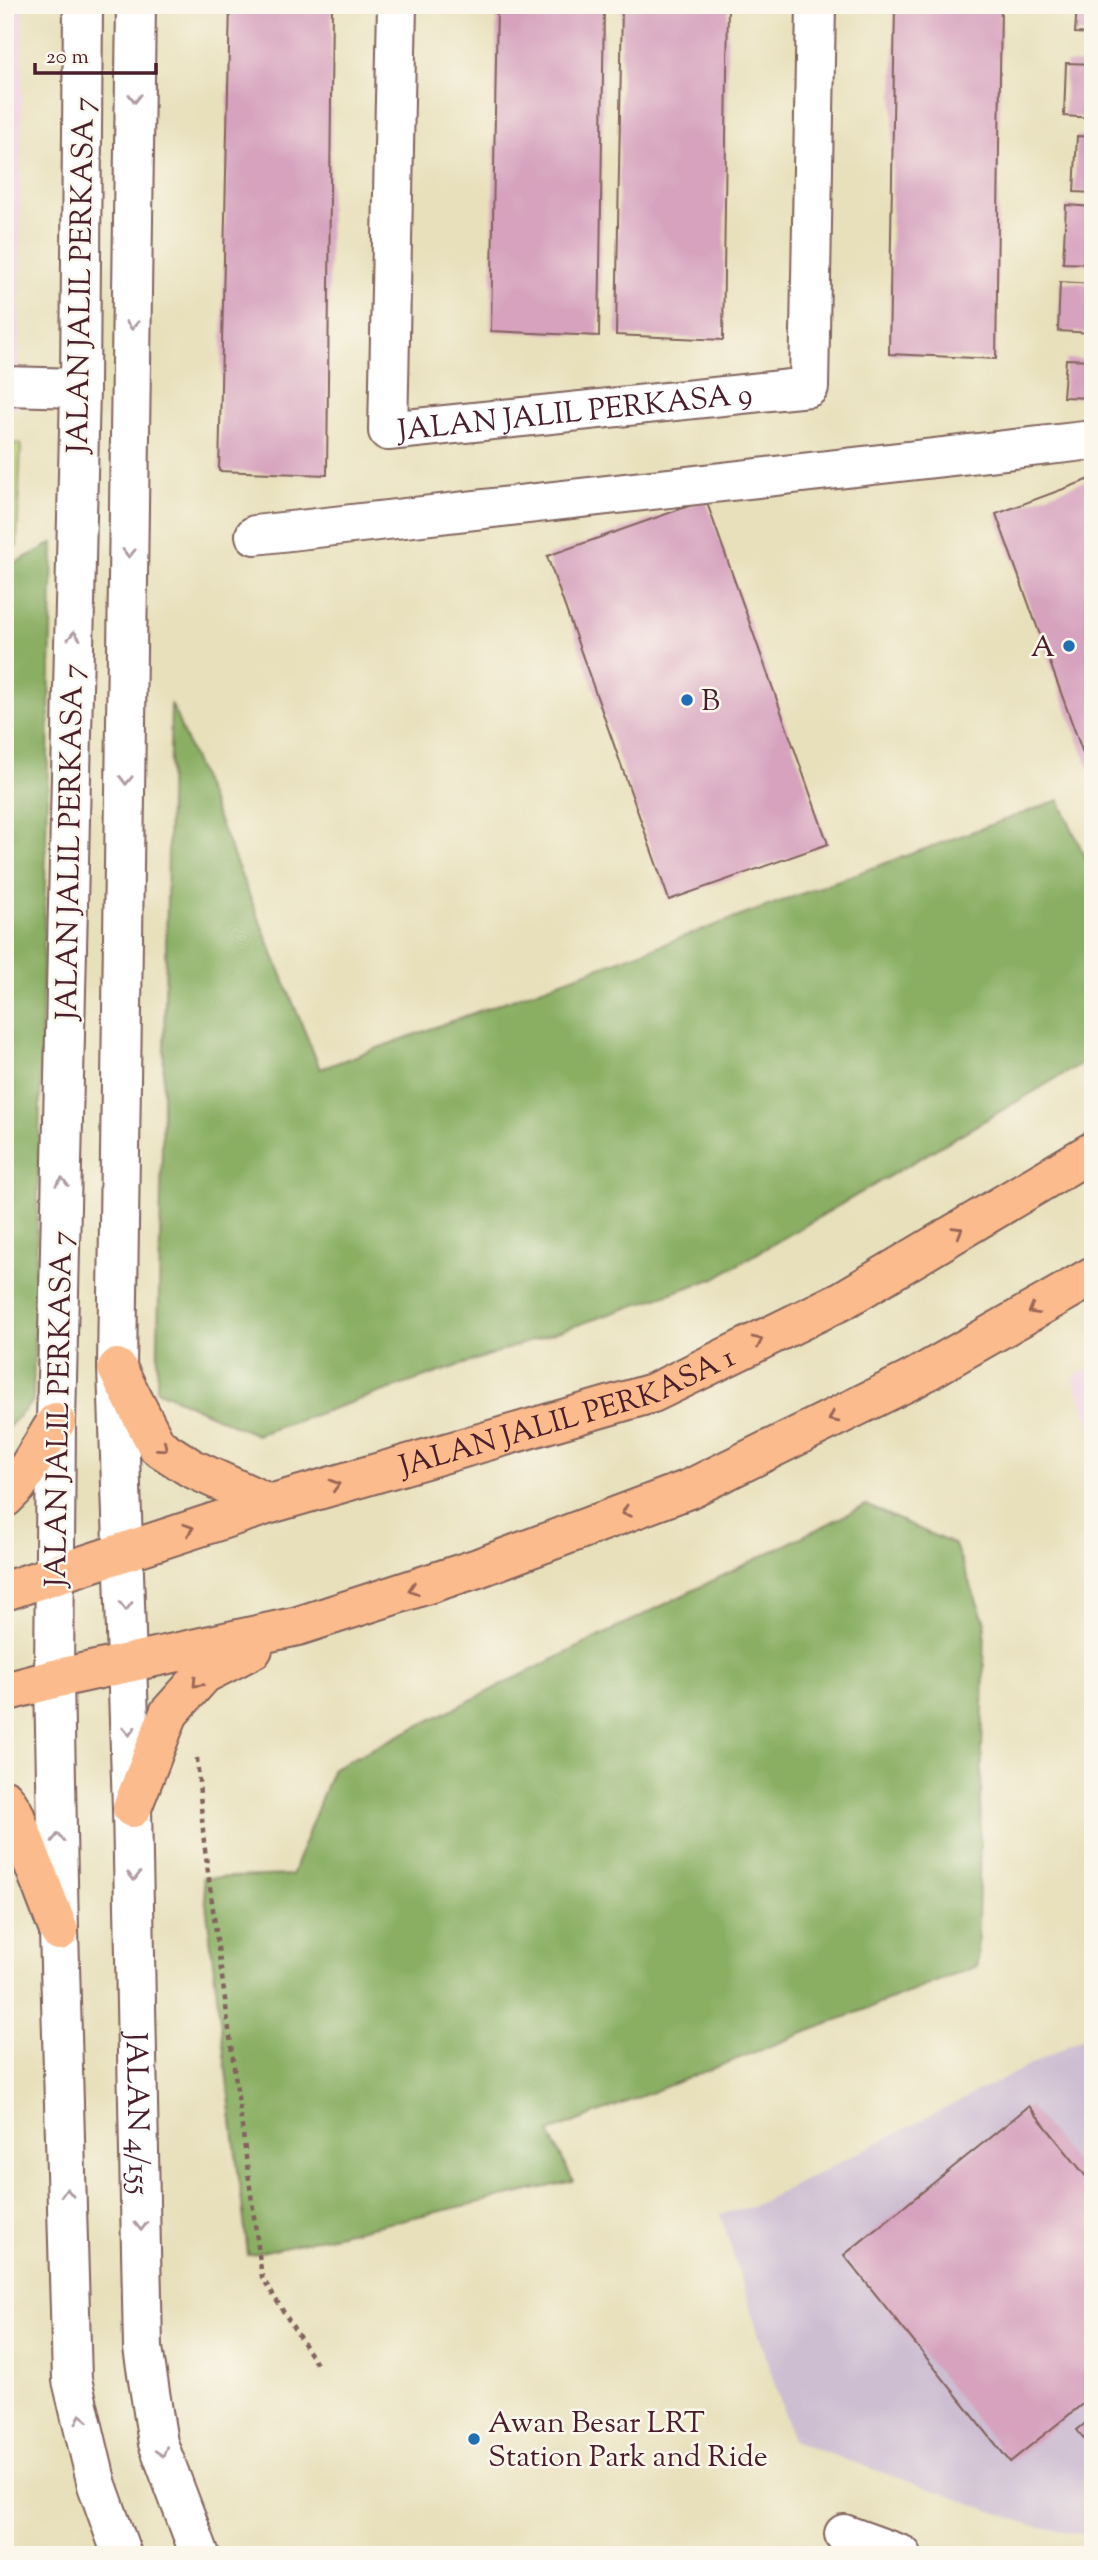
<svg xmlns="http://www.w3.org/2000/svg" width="1098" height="2560" font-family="'Sorts Mill Goudy',serif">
  <rect width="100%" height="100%" fill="#fbf7ec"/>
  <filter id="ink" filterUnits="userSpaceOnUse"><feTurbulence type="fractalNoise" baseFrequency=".0143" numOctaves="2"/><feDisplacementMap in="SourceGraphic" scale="14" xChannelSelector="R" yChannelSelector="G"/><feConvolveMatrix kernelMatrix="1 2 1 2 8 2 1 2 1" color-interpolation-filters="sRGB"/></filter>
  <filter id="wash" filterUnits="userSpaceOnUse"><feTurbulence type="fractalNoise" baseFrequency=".00686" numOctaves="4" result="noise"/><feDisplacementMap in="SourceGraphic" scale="28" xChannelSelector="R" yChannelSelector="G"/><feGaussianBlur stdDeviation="1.57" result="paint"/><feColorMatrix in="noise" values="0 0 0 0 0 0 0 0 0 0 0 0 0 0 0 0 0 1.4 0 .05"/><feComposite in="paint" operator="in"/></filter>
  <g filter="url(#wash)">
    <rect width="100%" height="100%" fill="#e8e0bb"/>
    <path fill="#f0d0e5" d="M 5,5 L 23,5 L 18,409 L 5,409 Z
      M 1093,1365 L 1093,1430 L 1073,1378 Z"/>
    <path fill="#cebed2" d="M 1093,2033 L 1093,2536 L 1035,2526 L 793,2441 L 720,2214 L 752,2207 Z"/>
    <path fill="#aecb72" stroke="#7c754e" stroke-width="2" d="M 5,443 L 21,444 L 17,546 L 5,551 Z"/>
    <path fill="#8aaf64" stroke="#6a6748" stroke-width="2" d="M 53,543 L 33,1401 L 5,1431 L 5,568 Z
      M 171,703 L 320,1069 L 1059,800 L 1093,875 L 1093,1057 L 715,1278 L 256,1435 L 157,1390 Z
      M 866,1505 L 955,1545 L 985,1623 L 977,1966 L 549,2132 L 573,2181 L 248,2255 L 203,1878 L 292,1875 L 333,1768 Z"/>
    <g id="blocks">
      <path fill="#d6a2bd" d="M 230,5 L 332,5 L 327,475 L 219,471 Z
        M 497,5 L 604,5 L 599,336 L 491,331 Z
        M 622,5 L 728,5 L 723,340 L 616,335 Z
        M 895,5 L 1001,5 L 996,359 L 889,354 Z
        M 1077,5 L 1093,5 L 1093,34 L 1075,33 Z
        M 1066,63 L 1093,64 L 1093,118 L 1064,116 Z
        M 1077,136 L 1093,137 L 1093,193 L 1074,192 Z
        M 1066,205 L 1093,207 L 1093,264 L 1063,263 Z
        M 1060,282 L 1093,284 L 1093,333 L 1058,331 Z
        M 1066,359 L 1093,360 L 1093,398 L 1063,397 Z
        M 1093,478 L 1093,778 L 1092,778 L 996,514 Z
        M 706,500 L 828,844 L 669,900 L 547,556 Z
        M 1029,2106 L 1093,2185 L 1093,2412 L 1085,2402 L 1010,2462 L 844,2255 Z
        M 1093,2417 L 1093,2450 L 1077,2430 Z"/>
    </g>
  </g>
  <g filter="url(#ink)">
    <use href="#blocks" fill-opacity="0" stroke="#81635d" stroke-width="2"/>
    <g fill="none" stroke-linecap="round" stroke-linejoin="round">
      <g stroke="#81635d" stroke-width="42">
        <g id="minor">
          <path d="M 83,5 L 80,388 L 56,1422 L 54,1679 L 59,1931 L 72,2380 L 97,2485 L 122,2555"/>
          <path id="s1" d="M 136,5 L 117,1368 L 132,1808 L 143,2348 L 158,2443 L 200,2555"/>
          <path id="s2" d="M 397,5 L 388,431 L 809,387 L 816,5"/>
          <path d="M 5,386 L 80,388"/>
          <path d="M 255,535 L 1093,440"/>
          <path d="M 844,2534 L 902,2555"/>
        </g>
      </g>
      <g stroke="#81635d" stroke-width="42">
        <g id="major">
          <path d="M 117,1368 L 157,1446 L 191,1468 L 270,1504"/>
          <path d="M 5,1498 L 17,1486 L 56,1422"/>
          <path id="s3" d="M 5,1591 L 270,1504 L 653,1393 L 843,1300 L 1093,1151"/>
          <path d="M 5,1692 L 54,1679 L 298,1626 L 478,1568 L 689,1489 L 913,1379 L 1093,1276"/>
          <path d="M 5,1799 L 14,1813 L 59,1931"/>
          <path d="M 132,1808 L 169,1713 L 204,1674 L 253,1649"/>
        </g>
      </g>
      <path stroke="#81635d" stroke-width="4.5" stroke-dasharray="5 5" stroke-linecap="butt" d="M 197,1758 L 204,1842 L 262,2277 L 316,2364"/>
      <use href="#minor" stroke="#fff" stroke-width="38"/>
      <use href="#major" stroke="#fbbb8c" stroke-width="38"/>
    </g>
    <defs><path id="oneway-chevron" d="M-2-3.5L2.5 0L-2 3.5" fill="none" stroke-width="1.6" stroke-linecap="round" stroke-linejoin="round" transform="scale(1.75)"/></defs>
    <g stroke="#ae9aa0">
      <use href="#oneway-chevron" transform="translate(135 98) rotate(91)"/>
      <use href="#oneway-chevron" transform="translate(132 325) rotate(91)"/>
      <use href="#oneway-chevron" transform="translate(129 553) rotate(91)"/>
      <use href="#oneway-chevron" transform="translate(74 636) rotate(-89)"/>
      <use href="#oneway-chevron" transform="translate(126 780) rotate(91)"/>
      <use href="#oneway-chevron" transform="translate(62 1182) rotate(-89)"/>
      <use href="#oneway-chevron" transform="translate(126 1606) rotate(89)"/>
      <use href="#oneway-chevron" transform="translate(129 1731) rotate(88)"/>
      <use href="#oneway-chevron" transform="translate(58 1838) rotate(-90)"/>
      <use href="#oneway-chevron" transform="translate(134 1876) rotate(89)"/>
      <use href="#oneway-chevron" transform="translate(67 2193) rotate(-92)"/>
      <use href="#oneway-chevron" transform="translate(141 2226) rotate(89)"/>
      <use href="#oneway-chevron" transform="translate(81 2419) rotate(-103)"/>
      <use href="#oneway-chevron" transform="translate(162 2452) rotate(71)"/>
    </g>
    <g stroke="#9a6557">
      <use href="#oneway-chevron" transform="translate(958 1231) rotate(-31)"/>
      <use href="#oneway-chevron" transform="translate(1033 1310) rotate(150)"/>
      <use href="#oneway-chevron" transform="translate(758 1341) rotate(-26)"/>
      <use href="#oneway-chevron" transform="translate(833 1418) rotate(154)"/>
      <use href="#oneway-chevron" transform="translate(163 1447) rotate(40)"/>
      <use href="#oneway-chevron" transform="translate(335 1485) rotate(-16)"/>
      <use href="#oneway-chevron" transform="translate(626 1512) rotate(159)"/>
      <use href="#oneway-chevron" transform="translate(189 1529) rotate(-18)"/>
      <use href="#oneway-chevron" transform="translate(413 1589) rotate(162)"/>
      <use href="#oneway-chevron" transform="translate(197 1683) rotate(133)"/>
    </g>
  </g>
  <g fill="#1f6fb2" stroke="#fbf7ec" stroke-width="2.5">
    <circle cx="1069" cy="646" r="7"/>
    <circle cx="687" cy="700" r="7"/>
    <circle cx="474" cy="2439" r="7"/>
  </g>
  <g text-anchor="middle" stroke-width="5" stroke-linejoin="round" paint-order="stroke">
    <g font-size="30" fill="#4a1f2b" stroke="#fbf7ec">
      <text transform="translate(80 275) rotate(-89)" y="10">JALAN JALIL PERKASA 7</text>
      <text dy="10" stroke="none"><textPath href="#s2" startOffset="614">JALAN JALIL PERKASA 9</textPath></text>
      <text transform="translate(69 842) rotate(-89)" y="10">JALAN JALIL PERKASA 7</text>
      <text transform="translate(58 1409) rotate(-89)" y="10">JALAN JALIL PERKASA 7</text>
      <text dy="10" stroke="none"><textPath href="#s3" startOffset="590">JALAN JALIL PERKASA 1</textPath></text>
      <text dy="10" stroke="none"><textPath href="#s1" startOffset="2109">JALAN 4/155</textPath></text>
    </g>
    <g font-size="30" fill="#4a1f2b" stroke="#fbf7ec" text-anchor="start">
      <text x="1055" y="656" text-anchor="end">A</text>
      <text x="701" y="710">B</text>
      <text x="488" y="2432">Awan Besar LRT<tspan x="488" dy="34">Station Park and Ride</tspan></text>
    </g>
  </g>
  <rect width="1098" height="2560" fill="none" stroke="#fbf7ec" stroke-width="28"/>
  <path d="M35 63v10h121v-10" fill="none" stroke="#4a1f2b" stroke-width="3.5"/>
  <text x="46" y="63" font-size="21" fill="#4a1f2b" stroke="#fbf7ec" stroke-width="5" paint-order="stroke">20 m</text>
</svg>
